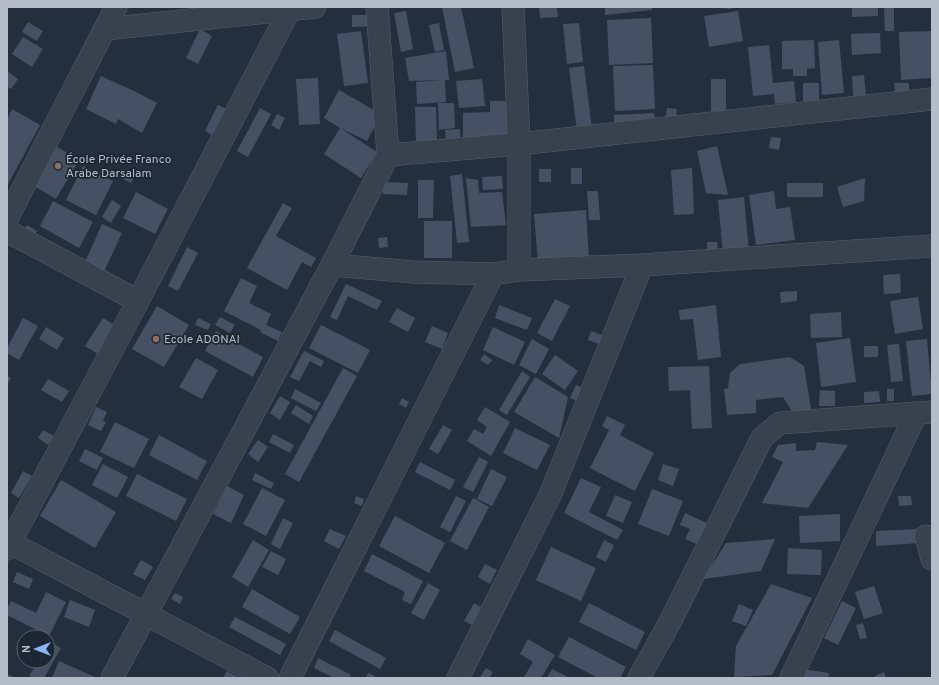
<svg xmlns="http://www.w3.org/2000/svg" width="939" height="685" font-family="Overpass,sans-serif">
  <rect width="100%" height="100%" fill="#242f3e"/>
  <path fill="#455162" d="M 442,7 L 461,7 L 474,68 L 455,72 Z
    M 539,7 L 557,7 L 558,17 L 540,18 Z
    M 605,7 L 652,7 L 652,10 L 605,15 Z
    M 719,7 L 731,7 L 731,9 L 719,8 Z
    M 852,7 L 878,7 L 878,16 L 852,17 Z
    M 884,7 L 894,7 L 894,31 L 885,31 Z
    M 406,11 L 413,49 L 401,52 L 394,13 Z
    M 738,11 L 743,41 L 709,47 L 704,16 Z
    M 352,15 L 373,15 L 373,26 L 352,27 Z
    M 651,18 L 653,63 L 609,65 L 607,20 Z
    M 28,22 L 43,31 L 37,41 L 22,32 Z
    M 439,23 L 444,50 L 435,52 L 429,25 Z
    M 579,23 L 583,62 L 567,64 L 563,24 Z
    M 200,29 L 212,36 L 198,64 L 186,58 Z
    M 361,31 L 368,83 L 344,86 L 337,34 Z
    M 932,31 L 932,78 L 901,80 L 899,32 Z
    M 880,33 L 881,53 L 852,55 L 851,34 Z
    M 23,37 L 43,49 L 32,67 L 12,54 Z
    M 814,40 L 815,68 L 807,69 L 807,76 L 793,76 L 793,69 L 782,69 L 782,41 Z
    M 839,40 L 844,93 L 822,95 L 818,42 Z
    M 769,45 L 773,83 L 794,81 L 796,102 L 775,104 L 774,94 L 753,96 L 748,47 Z
    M 446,51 L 449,80 L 445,80 L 446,102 L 417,104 L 416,82 L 441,80 L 409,81 L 405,58 Z
    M 653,65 L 655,109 L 615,111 L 613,66 Z
    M 584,66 L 592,129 L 577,131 L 569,68 Z
    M 7,71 L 18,79 L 11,89 L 7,87 Z
    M 864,75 L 866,97 L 853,97 L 852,76 Z
    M 101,76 L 134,91 L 157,103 L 142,133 L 118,119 L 116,124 L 86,109 Z
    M 318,78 L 320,124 L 299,125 L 296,79 Z
    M 482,79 L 485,106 L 459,108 L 456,81 Z
    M 711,79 L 726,79 L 726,111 L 711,111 Z
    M 803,83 L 819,83 L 819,101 L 803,101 Z
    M 894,83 L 909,83 L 909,92 L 895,92 Z
    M 339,90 L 381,114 L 367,141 L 340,128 L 324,118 Z
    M 490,101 L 508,101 L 508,141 L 463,142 L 463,113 L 490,112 Z
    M 438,103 L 454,103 L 455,128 L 439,130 Z
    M 218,105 L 227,109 L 214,136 L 205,131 Z
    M 415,107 L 436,107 L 437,142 L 416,143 Z
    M 260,108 L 271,114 L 248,157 L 237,151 Z
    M 667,108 L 677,109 L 676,117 L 666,117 Z
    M 12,109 L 40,125 L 7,186 L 7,120 Z
    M 654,113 L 655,122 L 614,124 L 614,115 Z
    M 277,114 L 285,118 L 279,130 L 271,125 Z
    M 340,128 L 377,152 L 361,178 L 324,154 Z
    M 460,129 L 461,147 L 447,148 L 445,130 Z
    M 771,137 L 781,138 L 779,150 L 769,148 Z
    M 717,146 L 728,195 L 706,193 L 697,151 Z
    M 57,147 L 79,160 L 56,199 L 34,186 Z
    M 83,166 L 113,181 L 96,215 L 66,200 Z
    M 571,168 L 582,168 L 582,184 L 571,184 Z
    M 692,168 L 694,214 L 674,215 L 671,170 Z
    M 126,169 L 136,174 L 131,183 L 121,178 Z
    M 539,169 L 551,169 L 551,182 L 539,182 Z
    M 462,174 L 469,242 L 457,243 L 450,176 Z
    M 502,176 L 503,189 L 483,190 L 482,177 Z
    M 466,178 L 478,180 L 479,193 L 502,192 L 506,225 L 471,227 Z
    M 865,178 L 864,201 L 843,207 L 837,187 Z
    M 418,180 L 434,180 L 433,218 L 418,218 Z
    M 383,182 L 408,183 L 407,195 L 383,194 Z
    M 787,183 L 823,183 L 823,197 L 787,197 Z
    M 587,191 L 598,191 L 600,220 L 589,220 Z
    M 774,191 L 776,209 L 790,207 L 795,240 L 756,245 L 749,195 Z
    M 136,192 L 168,209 L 155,234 L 123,218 Z
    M 744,197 L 749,252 L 723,254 L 718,200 Z
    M 112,200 L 121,206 L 111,223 L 102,217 Z
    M 53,201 L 93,222 L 79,248 L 40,226 Z
    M 283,203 L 292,208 L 276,236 L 316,258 L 311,267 L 302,262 L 287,290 L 247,268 Z
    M 586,210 L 589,259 L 538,263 L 534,214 Z
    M 424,221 L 452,221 L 452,258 L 424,258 Z
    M 102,224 L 122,233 L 101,278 L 82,269 Z
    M 27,225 L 37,231 L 32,240 L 21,234 Z
    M 387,237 L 388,247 L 379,248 L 378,238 Z
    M 707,242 L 717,242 L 718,256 L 708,256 Z
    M 187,247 L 198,253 L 178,291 L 168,286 Z
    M 900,274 L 901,293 L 884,294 L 883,275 Z
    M 241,278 L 257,286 L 249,303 L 271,314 L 266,325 L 282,332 L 278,341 L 260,332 L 261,330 L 224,311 Z
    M 346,284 L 382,301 L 377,310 L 348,296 L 337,320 L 330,317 Z
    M 797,291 L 797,301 L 781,303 L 780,292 Z
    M 918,297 L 923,329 L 895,334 L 890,301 Z
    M 555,299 L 570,306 L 552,341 L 537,333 Z
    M 499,305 L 532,318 L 527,330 L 495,318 Z
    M 716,305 L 721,357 L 698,360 L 693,319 L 680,320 L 679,310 Z
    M 157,306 L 189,325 L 164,367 L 132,349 Z
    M 397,308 L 415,318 L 408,332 L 389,322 Z
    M 841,312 L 842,337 L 811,338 L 810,314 Z
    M 220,317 L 235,325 L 230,333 L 215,325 Z
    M 23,318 L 38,326 L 19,360 L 7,353 L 7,348 Z
    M 103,318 L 116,326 L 98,354 L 85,346 Z
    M 198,318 L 211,324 L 208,330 L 195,325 Z
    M 321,325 L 370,350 L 358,373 L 309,348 Z
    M 432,326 L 448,333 L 442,349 L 425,342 Z
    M 46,327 L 64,338 L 57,350 L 39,339 Z
    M 493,327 L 525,342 L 514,365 L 483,350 Z
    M 216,331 L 263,357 L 253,377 L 205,351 Z
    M 591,331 L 610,338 L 607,347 L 588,340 Z
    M 850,338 L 856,382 L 821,387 L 816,343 Z
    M 532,339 L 549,349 L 536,374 L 519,365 Z
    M 927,339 L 932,394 L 912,396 L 906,341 Z
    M 899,344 L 903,381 L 891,382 L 887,345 Z
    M 864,346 L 878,346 L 878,357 L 864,357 Z
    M 304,351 L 324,361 L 321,367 L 310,361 L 299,381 L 290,377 Z
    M 484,354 L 492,360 L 488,365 L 480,360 Z
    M 555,355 L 578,371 L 565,390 L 542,374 Z
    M 790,357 L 804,366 L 812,415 L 795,416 L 783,397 L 756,400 L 756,413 L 727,415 L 724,389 L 728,388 L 730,373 L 740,364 Z
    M 196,358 L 218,370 L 202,399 L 179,387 Z
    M 709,366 L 712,428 L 692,429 L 690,390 L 669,391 L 668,367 Z
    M 343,368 L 357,376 L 299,482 L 285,474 Z
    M 522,371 L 530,377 L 507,415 L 499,410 Z
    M 7,376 L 11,378 L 7,385 Z
    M 535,377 L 568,397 L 559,438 L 514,412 Z
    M 48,379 L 69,391 L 62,402 L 41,390 Z
    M 576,385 L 590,391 L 584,404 L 570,398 Z
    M 295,389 L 321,403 L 316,411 L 291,398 Z
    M 887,389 L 894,389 L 894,401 L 887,401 Z
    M 820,390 L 835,391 L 835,406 L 819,406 Z
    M 879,391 L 880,402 L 864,403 L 864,392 Z
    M 280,396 L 290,402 L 280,420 L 270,413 Z
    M 402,398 L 409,402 L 406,408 L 399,404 Z
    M 296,405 L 313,416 L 309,424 L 291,413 Z
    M 96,407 L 107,412 L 103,421 L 106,422 L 101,431 L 88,425 Z
    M 485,407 L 510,422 L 491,456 L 467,441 L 474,429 L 483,434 L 487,427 L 477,420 Z
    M 607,416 L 625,425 L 620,435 L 654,453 L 635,491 L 590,468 L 609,430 L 602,426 Z
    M 115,422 L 149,439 L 134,468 L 100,452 Z
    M 443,425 L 452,430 L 438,454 L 429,449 Z
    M 515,428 L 550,445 L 537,470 L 503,453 Z
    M 43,430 L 54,436 L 48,445 L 38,438 Z
    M 273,434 L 294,445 L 290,453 L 269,442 Z
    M 159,435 L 207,461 L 197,480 L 149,455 Z
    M 258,440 L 268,447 L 258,462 L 248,454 Z
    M 817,442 L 848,445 L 808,508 L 762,503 L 783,462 L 772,457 L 778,445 L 796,443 L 796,451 L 815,450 Z
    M 85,449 L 103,458 L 97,470 L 79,461 Z
    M 479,457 L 488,462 L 473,492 L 463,487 Z
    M 420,462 L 455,480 L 450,490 L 415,472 Z
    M 103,464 L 128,477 L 117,498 L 92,485 Z
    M 663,464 L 679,469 L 673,486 L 658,480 Z
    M 491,469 L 507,477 L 492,506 L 477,499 Z
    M 23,471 L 32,476 L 19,498 L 11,493 Z
    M 255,473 L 274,483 L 271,489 L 252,480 Z
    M 137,474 L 187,499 L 176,521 L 126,496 Z
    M 581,478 L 601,487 L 589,512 L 623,530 L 617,540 L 564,513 Z
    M 61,480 L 116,512 L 95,548 L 40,516 Z
    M 227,486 L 244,495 L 231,523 L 213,514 Z
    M 262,488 L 285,500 L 266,536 L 243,524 Z
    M 652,489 L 683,501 L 669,536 L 638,524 Z
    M 615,495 L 632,502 L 623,523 L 606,516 Z
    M 356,496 L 364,499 L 362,506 L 354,503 Z
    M 456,496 L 466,501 L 450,532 L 440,527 Z
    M 898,496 L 911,496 L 912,505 L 899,506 Z
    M 473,498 L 489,507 L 467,550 L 450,541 Z
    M 685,513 L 709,524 L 699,545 L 685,539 L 690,529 L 680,525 Z
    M 840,514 L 840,541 L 800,543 L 799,516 Z
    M 395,516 L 445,543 L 429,573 L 379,546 Z
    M 283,518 L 293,523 L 280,549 L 271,544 Z
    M 330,529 L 346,536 L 339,549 L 324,541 Z
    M 918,529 L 919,543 L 876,546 L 876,531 Z
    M 775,539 L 761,571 L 703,579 L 726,543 Z
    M 253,540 L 269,550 L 248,587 L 232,577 Z
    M 604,540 L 614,545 L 606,562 L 596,557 Z
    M 551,547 L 596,568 L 581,601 L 536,580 Z
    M 788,548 L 822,550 L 821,575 L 787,574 Z
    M 271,551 L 286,559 L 278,575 L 262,567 Z
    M 372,554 L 423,581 L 411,604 L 402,600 L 405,592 L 364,571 Z
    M 141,560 L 153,567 L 145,580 L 133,574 Z
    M 485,564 L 497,570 L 490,584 L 478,577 Z
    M 17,572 L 33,579 L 29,589 L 13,582 Z
    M 428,583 L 440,590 L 424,620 L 411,613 Z
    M 771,584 L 812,598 L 772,675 L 734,677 L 736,646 Z
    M 874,586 L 883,613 L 864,619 L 855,592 Z
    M 252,589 L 300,617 L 290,634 L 242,607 Z
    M 46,592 L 66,602 L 49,636 L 7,615 L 7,609 L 11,601 L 36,613 Z
    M 175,593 L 183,597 L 180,604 L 171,599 Z
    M 70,600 L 95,610 L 89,627 L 64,617 Z
    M 842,601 L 856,608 L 838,645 L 824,638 Z
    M 474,603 L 481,607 L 472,625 L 464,621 Z
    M 589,603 L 645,632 L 636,650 L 579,622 Z
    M 739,604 L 753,610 L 746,626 L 732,621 Z
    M 235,617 L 286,644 L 280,655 L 229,627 Z
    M 863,623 L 867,638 L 860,639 L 856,625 Z
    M 335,630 L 386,658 L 380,669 L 329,641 Z
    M 569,637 L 626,667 L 620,678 L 598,678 L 558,657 Z
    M 528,639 L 555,655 L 541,678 L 524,677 L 533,662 L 520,654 Z
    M 49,641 L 61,648 L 44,678 L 33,678 L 29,676 L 38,661 L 48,661 L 48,643 Z
    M 318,658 L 351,675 L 349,678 L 334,678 L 314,668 Z
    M 59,661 L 97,678 L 52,678 Z
    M 486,668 L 493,672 L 489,678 L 482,678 L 480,677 Z
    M 552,669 L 570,678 L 547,678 Z
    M 803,669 L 829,673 L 828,678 L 802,678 Z
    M 227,671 L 240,678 L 223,678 Z
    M 884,672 L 886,678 L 875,678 L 875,676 Z
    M 368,673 L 375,676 L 374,678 L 366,678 Z
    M 7,674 L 16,678 L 7,678 Z"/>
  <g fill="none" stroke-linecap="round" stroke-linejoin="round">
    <g stroke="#565f6c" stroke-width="23">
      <path id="minor" d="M 513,7 L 519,144 L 519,270
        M 105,29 L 315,7
        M 388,155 L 519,144 L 932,99
        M 7,219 L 116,7
        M 7,231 L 138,301
        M 332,265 L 414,272 L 493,274 L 519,270 L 642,265
        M 926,536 L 932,559
        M 7,541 L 267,678
        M 7,549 L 138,301 L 290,9
        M 112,678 L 332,265 L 388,155 L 377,7
        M 290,678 L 493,274
        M 458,678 L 551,493 L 642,265 L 932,246
        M 639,678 L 671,620 L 762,438 L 780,423 L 932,412
        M 791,678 L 916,414"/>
    </g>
    <use href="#minor" stroke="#38414e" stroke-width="22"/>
  </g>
  <g fill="#8d6e63" stroke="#1d2633" stroke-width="1.5">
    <circle cx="58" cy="166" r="4"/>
    <circle cx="156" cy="339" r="4"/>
  </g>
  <g text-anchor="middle" stroke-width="3.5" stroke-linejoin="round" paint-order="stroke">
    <g font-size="12" fill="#b4bcc9" stroke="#1d2633" text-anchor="start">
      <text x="66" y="163">École Privée Franco<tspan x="66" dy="14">Arabe Darsalam</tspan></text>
      <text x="164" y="343">Ecole ADONAI</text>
    </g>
  </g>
  <rect width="939" height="685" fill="none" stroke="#b4bcc9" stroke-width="16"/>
  <g transform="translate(36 649) rotate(270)"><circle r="19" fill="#1d2633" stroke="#59626f"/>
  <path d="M0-3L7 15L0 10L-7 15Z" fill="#8ab4f8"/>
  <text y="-6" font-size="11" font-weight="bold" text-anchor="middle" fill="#b4bcc9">N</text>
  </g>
</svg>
